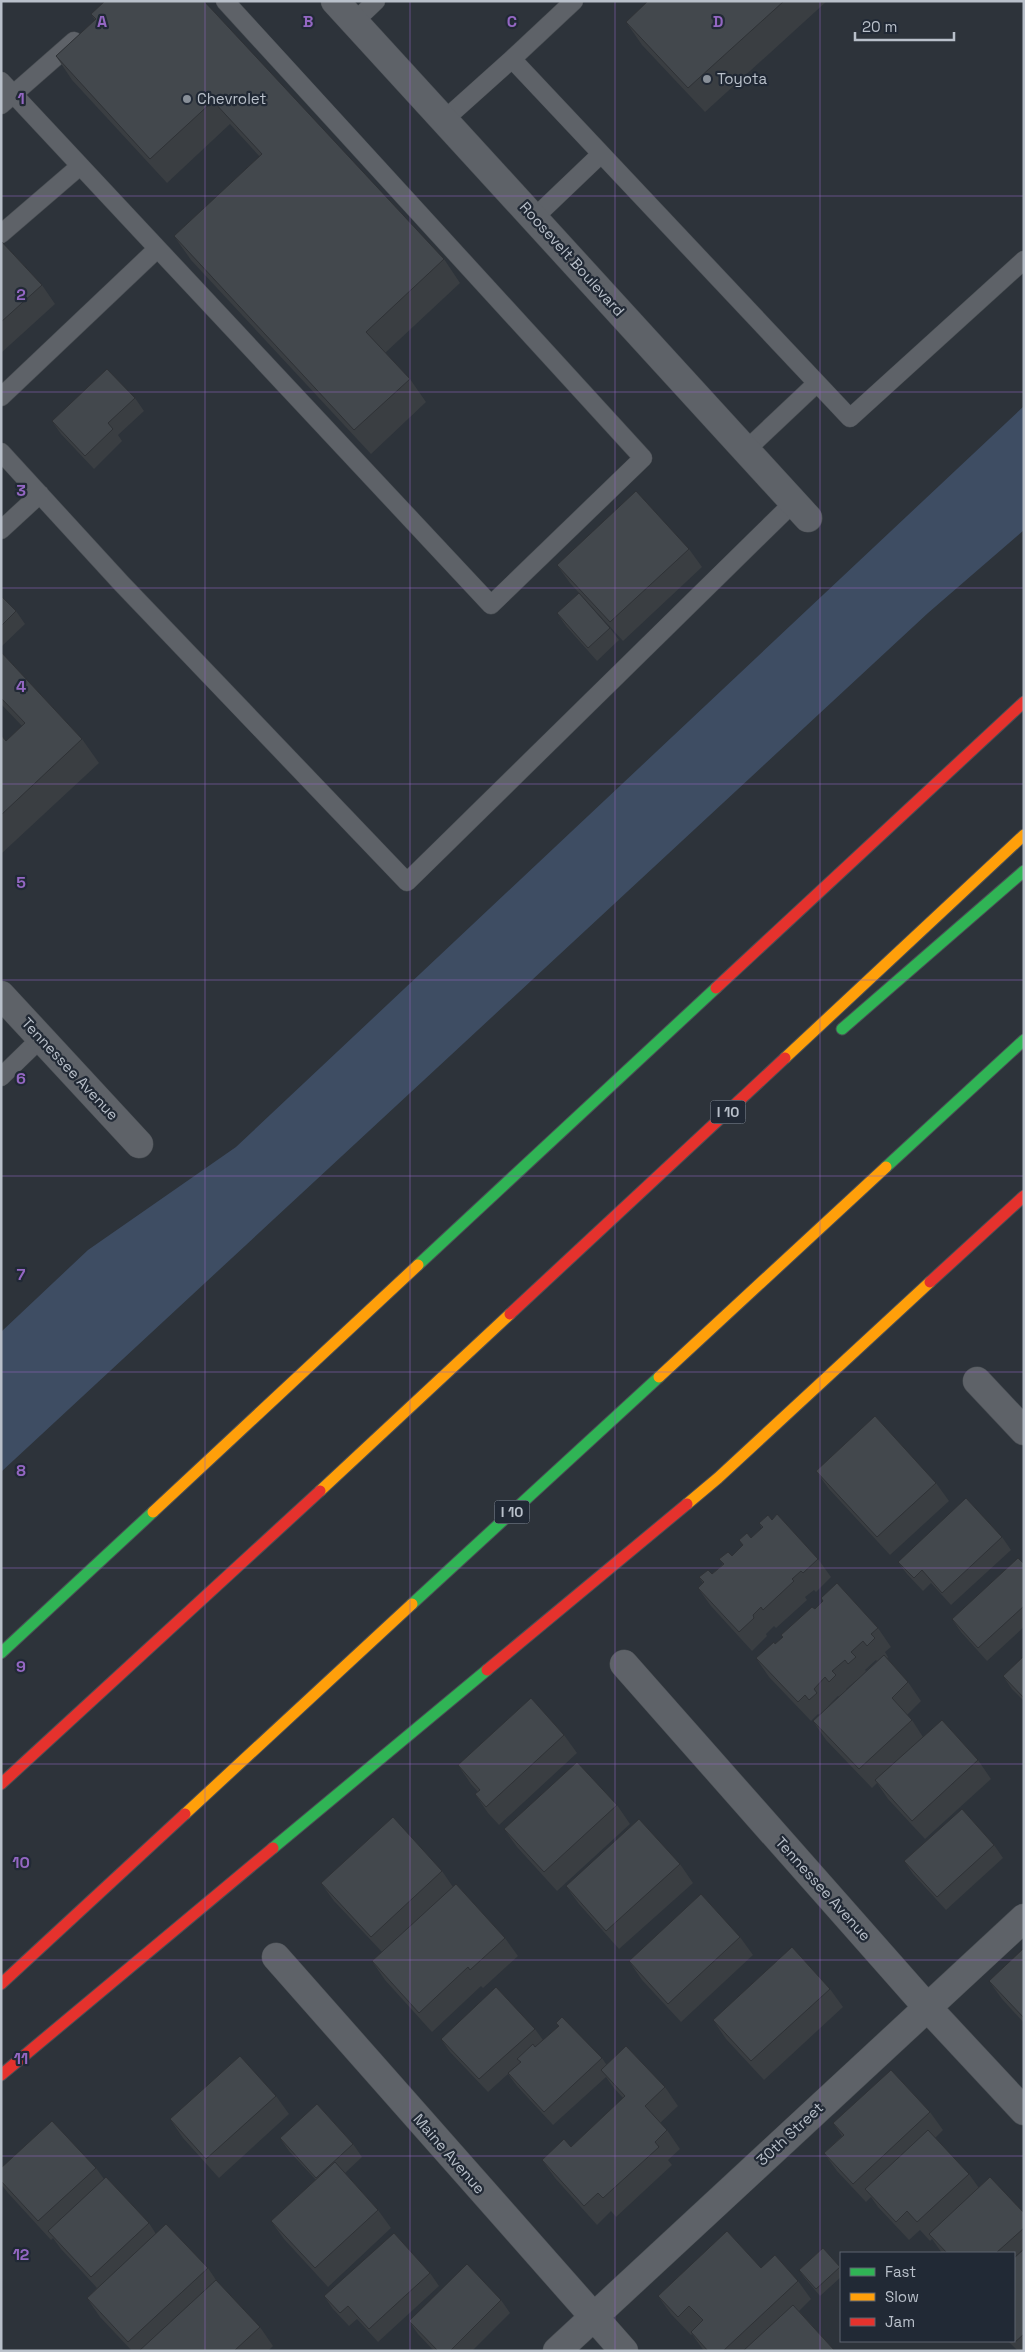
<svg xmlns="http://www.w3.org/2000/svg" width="1025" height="2352" font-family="'Space Grotesk',sans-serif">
  <rect width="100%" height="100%" fill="#2d333a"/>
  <path fill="#3e4d63" d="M 1024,406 L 1024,530 L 928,613 L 1,1472 L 1,1332 L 88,1250 L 236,1147 Z"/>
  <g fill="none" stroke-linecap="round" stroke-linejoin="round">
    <g stroke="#494e53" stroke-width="19">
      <path id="lane" d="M 574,1 L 512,59 L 850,418 L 1024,260
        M 354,22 L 376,1
        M 1,81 L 491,605 L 643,458 L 225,1
        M 1,105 L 74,41
        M 444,120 L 512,59
        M 534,218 L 601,154
        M 1,234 L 80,166
        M 1,397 L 157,249
        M 746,450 L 817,383
        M 1,452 L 122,584 L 407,882 L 794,502
        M 1,530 L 40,494
        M 1,1077 L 41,1038"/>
    </g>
    <g stroke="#494e53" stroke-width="29">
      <path id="street" d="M 335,1 L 808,518
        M 1,995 L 139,1144
        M 977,1381 L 1024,1431
        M 624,1664 L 927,2007 L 1024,2111
        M 276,1957 L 624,2351
        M 557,2351 L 1024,1918"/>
    </g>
    <g stroke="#4a4f55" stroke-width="13">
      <path id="fast" d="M 842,1029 L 1024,871
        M 886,1167 L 1024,1040
        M 418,1265 L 716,988
        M 412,1604 L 659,1377
        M 1,1653 L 153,1512
        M 273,1848 L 487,1670"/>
    </g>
    <g stroke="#4a4f55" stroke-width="13">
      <path id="slow" d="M 785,1058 L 1024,835
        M 659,1377 L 886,1167
        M 320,1491 L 510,1314
        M 687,1504 L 718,1478 L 930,1282
        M 153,1512 L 418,1265
        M 185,1814 L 412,1604"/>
    </g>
    <g stroke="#4a4f55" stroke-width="13">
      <path id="jam" d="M 716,988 L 1024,702
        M 930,1282 L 1024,1196
        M 510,1314 L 785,1058
        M 487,1670 L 687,1504
        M 1,1784 L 320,1491
        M 1,1984 L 185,1814
        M 1,2075 L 273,1848"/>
    </g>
    <use href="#lane" stroke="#5e6268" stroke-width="18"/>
    <use href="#street" stroke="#5e6268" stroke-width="28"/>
    <use href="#fast" stroke="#30b455" stroke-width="11"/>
    <use href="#slow" stroke="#ff9f0a" stroke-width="11"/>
    <use href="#jam" stroke="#e5322d" stroke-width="11"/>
  </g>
  <path fill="#3a3e42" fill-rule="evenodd" d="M 648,1 L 827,1 L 705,112 L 642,45 L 626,22 Z
    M 91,14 L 444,259 L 460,283 L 385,353 L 410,379 L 426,402 L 371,454 L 191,260 L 174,236 L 260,157 L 230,124 L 167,183 L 72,80 L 56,56 L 95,20 Z
    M 1,241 L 42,285 L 55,304 L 1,353 Z
    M 135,398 L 144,411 L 118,435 L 122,441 L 94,469 L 61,434 L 52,421 Z
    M 689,549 L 702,567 L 623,641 L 570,583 L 557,565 Z
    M 1,596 L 16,611 L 25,624 L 1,647 Z
    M 557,613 L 610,628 L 619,640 L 597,661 L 566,626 Z
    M 1,652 L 82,739 L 99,763 L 1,854 L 1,735 L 6,741 L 22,726 L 1,704 Z
    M 816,1471 L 936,1483 L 949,1501 L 890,1555 L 829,1489 Z
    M 772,1520 L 818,1559 L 831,1577 L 816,1592 L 814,1590 L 805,1597 L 807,1600 L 776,1628 L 774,1626 L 766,1634 L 767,1636 L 752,1651 L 711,1606 L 698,1588 L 703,1583 L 699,1577 L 712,1574 L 723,1564 L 719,1559 L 732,1556 L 743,1545 L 739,1540 L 751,1538 L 762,1528 L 759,1523 Z
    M 1002,1537 L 1011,1550 L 951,1605 L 931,1583 L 923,1591 L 907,1574 L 898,1562 Z
    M 1024,1564 L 1024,1627 L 987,1661 L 961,1632 L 952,1619 Z
    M 815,1609 L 878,1628 L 891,1647 L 885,1652 L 888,1657 L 887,1659 L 908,1682 L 921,1701 L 907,1715 L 912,1720 L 923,1737 L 978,1760 L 991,1779 L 925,1839 L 888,1799 L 877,1783 L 872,1788 L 826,1740 L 813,1721 L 819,1715 L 818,1714 L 811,1721 L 769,1677 L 756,1658 L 775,1644 ZM 876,1660 L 877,1661 L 866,1671 L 865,1670 ZM 858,1679 L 846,1690 L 846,1689 ZM 838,1696 L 839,1697 L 827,1707 Z
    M 1024,1656 L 1024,1701 L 1012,1689 L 1003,1676 Z
    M 564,1735 L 577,1753 L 499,1825 L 488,1813 L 475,1794 L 478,1792 L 471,1784 L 458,1765 Z
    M 617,1805 L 630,1824 L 557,1891 L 517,1847 L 504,1829 Z
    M 994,1845 L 1003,1858 L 946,1910 L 913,1874 L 904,1861 Z
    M 680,1864 L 693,1883 L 619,1949 L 579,1904 L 566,1886 Z
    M 442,1871 L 453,1887 L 505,1938 L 518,1956 L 483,1988 L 481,1986 L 432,2032 L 385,1980 L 372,1961 L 382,1952 L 334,1901 L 321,1883 Z
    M 740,1937 L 753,1955 L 681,2022 L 642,1980 L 629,1961 Z
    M 1024,1948 L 1024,2023 L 1002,1999 L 989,1981 Z
    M 830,1989 L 843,2007 L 764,2080 L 726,2039 L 713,2020 Z
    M 535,2029 L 543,2040 L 602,2058 L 606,2064 L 665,2087 L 678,2106 L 660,2123 L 667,2130 L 680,2149 L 668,2160 L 672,2165 L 616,2217 L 611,2211 L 597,2225 L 555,2178 L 542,2160 L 571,2147 L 623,2098 L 614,2088 L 606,2077 L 553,2125 L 517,2086 L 508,2074 L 488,2092 L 450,2052 L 441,2039 Z
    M 276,2096 L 289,2114 L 219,2178 L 183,2138 L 170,2119 Z
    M 930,2112 L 943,2130 L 935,2138 L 969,2174 L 979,2188 L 1024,2213 L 1024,2351 L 1018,2351 L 1008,2341 L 1014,2341 L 1014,2253 L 942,2253 L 932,2239 L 930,2241 L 920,2230 L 909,2240 L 878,2207 L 871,2197 L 866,2202 L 837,2171 L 824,2153 L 842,2136 L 833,2123 Z
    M 280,2138 L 353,2144 L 362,2157 L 345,2173 L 378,2210 L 391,2228 L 328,2287 L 284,2239 L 271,2221 L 316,2180 L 289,2151 Z
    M 1,2168 L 96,2168 L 104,2179 L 149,2223 L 156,2234 L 208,2268 L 216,2280 L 260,2327 L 273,2346 L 268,2351 L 132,2351 L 100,2317 L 87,2298 L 97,2288 L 61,2249 L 53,2238 L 51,2240 L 8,2193 L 1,2184 Z
    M 823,2248 L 841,2269 L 841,2277 L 820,2296 L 804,2277 L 799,2270 Z
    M 761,2268 L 798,2281 L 811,2299 L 799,2311 L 835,2351 L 704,2351 L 692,2334 L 691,2335 L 671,2314 L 658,2296 Z
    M 430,2273 L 439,2286 L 378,2342 L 357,2319 L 349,2326 L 333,2309 L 324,2296 Z
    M 501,2300 L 510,2313 L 472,2351 L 434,2351 L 418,2334 L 409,2321 Z"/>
  <path fill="#43484d" stroke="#2f3236" d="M 105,1 L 204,1 L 444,259 L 366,332 L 410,379 L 354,430 L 174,236 L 262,154 L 213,101 L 150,159 L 56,56 L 96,19 L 91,14 Z
    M 648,1 L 784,1 L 688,88 L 626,22 Z
    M 1,241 L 42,285 L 1,322 Z
    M 107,369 L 135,398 L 108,423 L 113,429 L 85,456 L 52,421 Z
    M 636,491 L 689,549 L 610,622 L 557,565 Z
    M 579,593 L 610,628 L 588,648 L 557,613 Z
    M 1,596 L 16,611 L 1,626 Z
    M 1,652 L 82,739 L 1,815 L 1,735 L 6,741 L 25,723 L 1,698 Z
    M 875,1416 L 936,1483 L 877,1537 L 816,1471 Z
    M 966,1498 L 1002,1537 L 942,1593 L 922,1570 L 914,1578 L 898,1562 Z
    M 777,1514 L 818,1559 L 803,1573 L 801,1571 L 792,1579 L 794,1581 L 763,1610 L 761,1607 L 753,1615 L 754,1618 L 739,1632 L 698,1588 L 704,1582 L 699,1577 L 708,1570 L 712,1574 L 724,1564 L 719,1559 L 728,1552 L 732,1556 L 743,1545 L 739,1540 L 747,1533 L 751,1538 L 763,1527 L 759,1523 L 768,1515 L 772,1520 Z
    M 1018,1558 L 1024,1564 L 1024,1606 L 978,1648 L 952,1619 Z
    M 837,1583 L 878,1628 L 871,1634 L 875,1638 L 867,1646 L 863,1641 L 851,1652 L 856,1657 L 848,1664 L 845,1660 L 832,1671 L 836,1675 L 829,1682 L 825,1677 L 814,1689 L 817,1693 L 809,1700 L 805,1695 L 798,1702 L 756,1658 L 774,1642 L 775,1644 L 783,1637 L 781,1635 L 812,1607 L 815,1609 L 823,1601 L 821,1598 Z
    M 884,1655 L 908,1682 L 892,1698 L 912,1720 L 859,1769 L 813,1721 Z
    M 1024,1656 L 1024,1698 L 1003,1676 Z
    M 531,1698 L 564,1735 L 486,1807 L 475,1794 L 480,1790 L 458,1765 Z
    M 942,1720 L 978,1760 L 912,1821 L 875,1780 Z
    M 577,1762 L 617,1805 L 544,1872 L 504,1829 Z
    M 962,1809 L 994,1845 L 937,1897 L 904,1861 Z
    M 393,1817 L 442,1871 L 371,1937 L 321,1883 Z
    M 639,1819 L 680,1864 L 606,1931 L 566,1886 Z
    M 456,1884 L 505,1938 L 470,1970 L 468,1967 L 419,2013 L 372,1961 Z
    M 701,1894 L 740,1937 L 668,2004 L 629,1961 Z
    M 792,1947 L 830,1989 L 751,2061 L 713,2020 Z
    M 1024,1948 L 1024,2018 L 989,1981 Z
    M 496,1987 L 535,2029 L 479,2079 L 441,2039 Z
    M 562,2017 L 602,2058 L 544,2112 L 508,2073 L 521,2062 L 517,2059 L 533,2044 L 535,2047 L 559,2026 L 556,2023 Z
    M 626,2046 L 665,2087 L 645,2106 L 667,2130 L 655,2142 L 659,2147 L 603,2198 L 598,2193 L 584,2206 L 542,2160 L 564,2139 L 571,2147 L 625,2096 L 601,2070 Z
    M 240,2056 L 276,2096 L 206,2159 L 170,2119 Z
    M 891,2070 L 930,2112 L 853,2184 L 824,2153 L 844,2135 L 833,2123 Z
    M 317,2104 L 353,2144 L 316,2178 L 280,2138 Z
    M 52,2121 L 96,2168 L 38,2221 L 1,2181 L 1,2168 Z
    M 928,2130 L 969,2174 L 917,2222 L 907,2211 L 896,2222 L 865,2189 Z
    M 335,2162 L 378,2210 L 315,2268 L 271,2221 Z
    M 106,2177 L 149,2223 L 91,2277 L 48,2231 Z
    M 990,2177 L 1024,2213 L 1024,2228 L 996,2253 L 947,2253 L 929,2234 Z
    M 166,2224 L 208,2268 L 128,2342 L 87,2298 Z
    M 727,2231 L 761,2268 L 775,2255 L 798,2281 L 723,2351 L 708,2351 L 691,2332 L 703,2320 L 689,2306 L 678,2317 L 658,2296 Z
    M 394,2233 L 430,2273 L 369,2329 L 348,2306 L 340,2313 L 324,2296 Z
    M 823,2248 L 840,2267 L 816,2289 L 799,2270 Z
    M 1024,2249 L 1024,2334 L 1014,2343 L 1013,2341 L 1014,2341 L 1014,2258 Z
    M 467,2264 L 501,2300 L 450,2351 L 438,2351 L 409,2321 Z
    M 216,2280 L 260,2327 L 234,2351 L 139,2351 Z
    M 793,2305 L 835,2351 L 743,2351 Z"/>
  <path fill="none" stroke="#9467c3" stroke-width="1" stroke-opacity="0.55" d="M 205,1 L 205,2351M 410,1 L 410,2351M 615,1 L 615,2351M 820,1 L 820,2351M 1,196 L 1024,196M 1,392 L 1024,392M 1,588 L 1024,588M 1,784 L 1024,784M 1,980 L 1024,980M 1,1176 L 1024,1176M 1,1372 L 1024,1372M 1,1568 L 1024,1568M 1,1764 L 1024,1764M 1,1960 L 1024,1960M 1,2156 L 1024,2156"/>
  <g fill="#888f98" stroke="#212935" stroke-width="2">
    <circle cx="707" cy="79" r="5"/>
    <circle cx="187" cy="99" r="5"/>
  </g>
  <g text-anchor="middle" stroke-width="4.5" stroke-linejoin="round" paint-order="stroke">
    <g fill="#212935" stroke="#8b939d" stroke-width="1">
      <rect x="710.5" y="1100.5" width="35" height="23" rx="4"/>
      <rect x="494.5" y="1500.5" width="35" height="23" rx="4"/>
    </g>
    <g font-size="14" font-weight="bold" fill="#b9c0ca">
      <text x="728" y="1117">I 10</text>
      <text x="512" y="1517">I 10</text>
    </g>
    <g font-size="15" fill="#b9c0ca" stroke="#212935" text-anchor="start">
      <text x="717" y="84">Toyota</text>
      <text x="197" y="104">Chevrolet</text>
    </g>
    <g font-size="15" fill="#b9c0ca" stroke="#212935">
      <text transform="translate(572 259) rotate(48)" y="5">Roosevelt Boulevard</text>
      <text transform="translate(70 1069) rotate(47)" y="5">Tennessee Avenue</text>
      <text transform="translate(823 1889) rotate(48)" y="5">Tennessee Avenue</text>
      <text transform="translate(790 2134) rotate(-43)" y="5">30th Street</text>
      <text transform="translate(449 2154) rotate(49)" y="5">Maine Avenue</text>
    </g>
  </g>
  <g font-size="16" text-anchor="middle" font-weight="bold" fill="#9467c3" stroke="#212935" stroke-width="4.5" stroke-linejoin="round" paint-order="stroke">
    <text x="102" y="27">A</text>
    <text x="308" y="27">B</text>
    <text x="512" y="27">C</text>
    <text x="718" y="27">D</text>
    <text x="21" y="104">1</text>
    <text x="21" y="300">2</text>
    <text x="21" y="496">3</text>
    <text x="21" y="692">4</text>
    <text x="21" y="888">5</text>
    <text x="21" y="1084">6</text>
    <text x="21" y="1280">7</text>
    <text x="21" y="1476">8</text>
    <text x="21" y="1672">9</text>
    <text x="21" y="1868">10</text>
    <text x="21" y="2064">11</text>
    <text x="21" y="2260">12</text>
  </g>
  <rect width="1025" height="2352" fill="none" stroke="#b9c0ca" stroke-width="5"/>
  <rect x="840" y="2252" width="175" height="90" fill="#212935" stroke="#5e6571"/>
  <rect x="850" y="2268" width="25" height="8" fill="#30b455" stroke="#5e6571"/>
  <text x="885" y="2277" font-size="15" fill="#b9c0ca">Fast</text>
  <rect x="850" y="2293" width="25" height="8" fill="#ff9f0a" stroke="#5e6571"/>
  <text x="885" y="2302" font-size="15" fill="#b9c0ca">Slow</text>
  <rect x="850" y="2318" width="25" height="8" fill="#e5322d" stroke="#5e6571"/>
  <text x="885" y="2327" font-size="15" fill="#b9c0ca">Jam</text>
  <path d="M855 32v8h99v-8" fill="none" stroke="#b9c0ca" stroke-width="2.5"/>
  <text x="862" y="32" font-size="15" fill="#b9c0ca" stroke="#212935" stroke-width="4" paint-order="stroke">20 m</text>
</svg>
